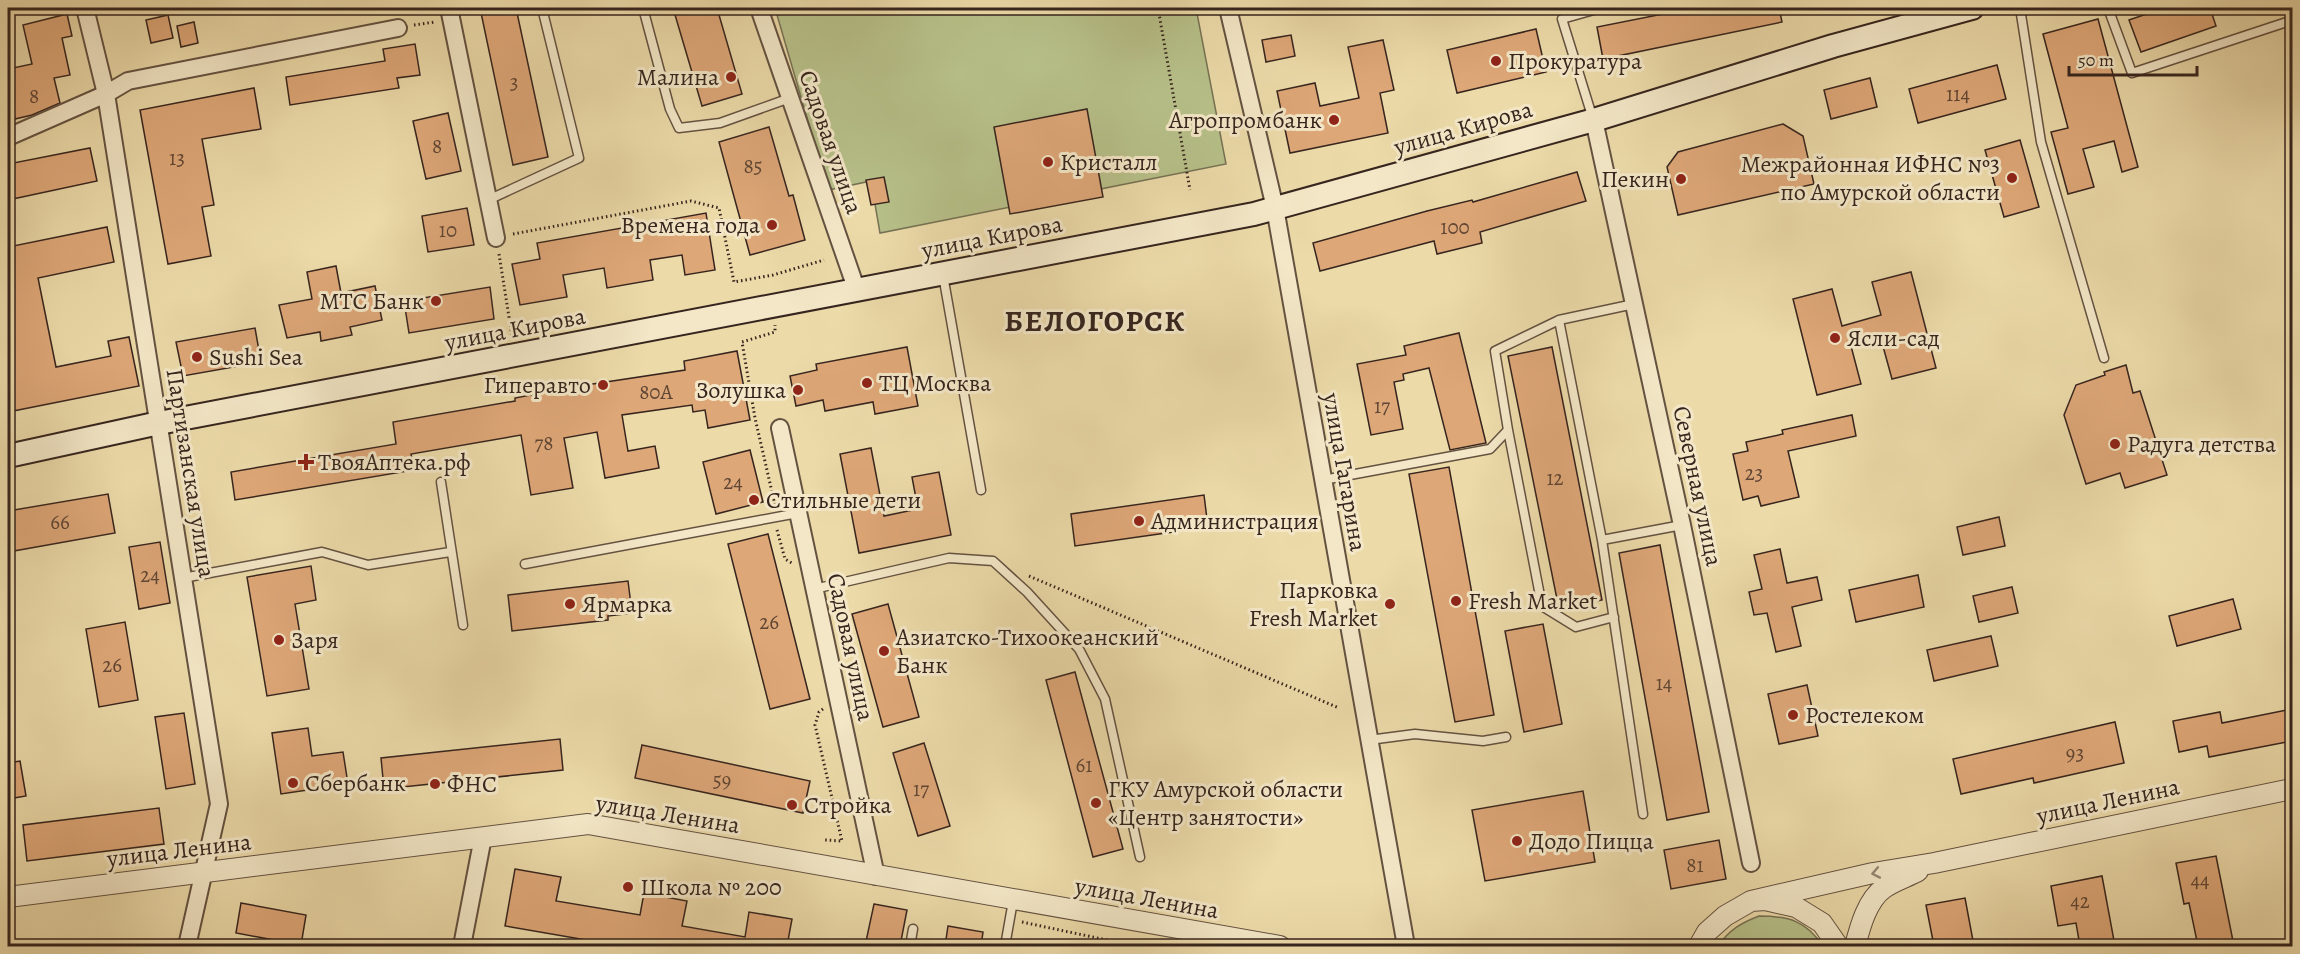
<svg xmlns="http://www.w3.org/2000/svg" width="2300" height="954" font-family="Alegreya,serif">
  <rect width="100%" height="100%" fill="#ecdaa9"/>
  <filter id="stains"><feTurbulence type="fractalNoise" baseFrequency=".00333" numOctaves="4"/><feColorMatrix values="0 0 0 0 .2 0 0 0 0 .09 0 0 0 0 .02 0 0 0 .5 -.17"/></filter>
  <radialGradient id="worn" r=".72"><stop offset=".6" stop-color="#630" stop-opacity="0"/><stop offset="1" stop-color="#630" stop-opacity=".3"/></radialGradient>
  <path fill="#b7c089" stroke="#767254" stroke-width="1.5" d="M 775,8 L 1196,8 L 1226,164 L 880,233 L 871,181 L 828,190 Z
    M 1759,916 C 1789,916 1806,921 1823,946 L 1718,946 C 1729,930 1741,923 1759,916 Z"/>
  <path fill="#dea778" stroke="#36251e" stroke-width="1.5" d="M 480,8 L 516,8 L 548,157 L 513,165 Z
    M 673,8 L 717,8 L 742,94 L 702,106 Z
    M 1693,8 L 1779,8 L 1782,22 L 1603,59 L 1597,27 Z
    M 2164,8 L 2210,8 L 2216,26 L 2141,52 L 2129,20 Z
    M 67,14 L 72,36 L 62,38 L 70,75 L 54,78 L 60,103 L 32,115 L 15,119 L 8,84 L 8,69 L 32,64 L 23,25 Z
    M 168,15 L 173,38 L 151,43 L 146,20 Z
    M 2098,19 L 2138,167 L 2122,172 L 2114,141 L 2083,149 L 2094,187 L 2068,194 L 2051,132 L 2068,128 L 2043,34 Z
    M 194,22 L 198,43 L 181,47 L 177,26 Z
    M 1536,29 L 1546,72 L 1457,93 L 1447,50 Z
    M 1291,35 L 1295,56 L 1266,62 L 1262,40 Z
    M 1383,40 L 1394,90 L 1380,93 L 1388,133 L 1290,153 L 1277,91 L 1315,83 L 1320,106 L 1359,98 L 1348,47 Z
    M 415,44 L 420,75 L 397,78 L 399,88 L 290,105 L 286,77 L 385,61 L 383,49 Z
    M 1997,65 L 2006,99 L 1918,123 L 1909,89 Z
    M 1870,78 L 1877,107 L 1831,119 L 1824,90 Z
    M 254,88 L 261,129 L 202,139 L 214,205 L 202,207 L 211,256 L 168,264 L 140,110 Z
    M 1087,109 L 1103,197 L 1010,214 L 994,127 Z
    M 448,113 L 461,171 L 426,179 L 413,121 Z
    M 1783,124 L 1803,136 L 1814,184 L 1678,215 L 1667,167 L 1678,152 Z
    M 769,127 L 789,196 L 793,195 L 805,240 L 750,255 L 719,142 Z
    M 2020,140 L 2039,207 L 2004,217 L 1985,150 Z
    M 90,148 L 97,181 L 8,200 L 8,164 Z
    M 1577,172 L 1586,201 L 1480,232 L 1482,243 L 1437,254 L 1434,241 L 1320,271 L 1313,243 L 1427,211 L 1472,200 L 1473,202 Z
    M 884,177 L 889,202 L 871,205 L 866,180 Z
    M 467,208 L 474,245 L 428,252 L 422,216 Z
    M 706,213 L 715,270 L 685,275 L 682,255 L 650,260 L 653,280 L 607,288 L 604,268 L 563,275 L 567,297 L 520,305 L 512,264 L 540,259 L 537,243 Z
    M 107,227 L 114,262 L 38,278 L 56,367 L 111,356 L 108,341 L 129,337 L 139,386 L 8,412 L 8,336 L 13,336 L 8,307 L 8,247 Z
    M 336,266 L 341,293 L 375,286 L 382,320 L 350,327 L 352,335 L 321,341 L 320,332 L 287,338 L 279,305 L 312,299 L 307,272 Z
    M 1911,272 L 1936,368 L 1892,379 L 1881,339 L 1851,346 L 1861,384 L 1817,395 L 1793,299 L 1832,289 L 1842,326 L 1881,315 L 1872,282 Z
    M 490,287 L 494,319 L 409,333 L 404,301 Z
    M 255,328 L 261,362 L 183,376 L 176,342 Z
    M 1459,333 L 1486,443 L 1450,450 L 1429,368 L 1403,374 L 1404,380 L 1394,382 L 1403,429 L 1371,435 L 1357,364 L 1406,355 L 1404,346 Z
    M 907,347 L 918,406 L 875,414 L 873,402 L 825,411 L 823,400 L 796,406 L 790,376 L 817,370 L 816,364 Z
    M 1552,347 L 1602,600 L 1559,609 L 1508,356 Z
    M 737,351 L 750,420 L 708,428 L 705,410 L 693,412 L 692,405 L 622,415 L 628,451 L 655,446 L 659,468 L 605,478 L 597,432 L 564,438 L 573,488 L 531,495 L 521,435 L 411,454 L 414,470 L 235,500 L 231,472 L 396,444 L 393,422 L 515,401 L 515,398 L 566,388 L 685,370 L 684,361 Z
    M 2126,365 L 2133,393 L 2140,391 L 2167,475 L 2125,488 L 2120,473 L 2086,484 L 2064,415 L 2076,385 L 2105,375 L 2104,372 Z
    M 1852,415 L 1856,436 L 1788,451 L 1799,497 L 1761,506 L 1758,496 L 1743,500 L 1733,454 L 1748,451 L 1746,442 L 1783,434 L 1782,430 Z
    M 871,448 L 884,516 L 918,509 L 912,477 L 939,472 L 951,535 L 859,553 L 840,454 Z
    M 750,450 L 763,502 L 716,514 L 703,462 Z
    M 1449,467 L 1494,715 L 1455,722 L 1409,474 Z
    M 108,494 L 115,533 L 8,552 L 8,511 Z
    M 1204,495 L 1208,527 L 1075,546 L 1071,514 Z
    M 1999,517 L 2005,546 L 1963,555 L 1957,527 Z
    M 768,534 L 810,699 L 770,709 L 728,544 Z
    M 160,542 L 170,603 L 139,609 L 129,547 Z
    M 1660,545 L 1709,812 L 1667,820 L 1619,553 Z
    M 1780,549 L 1787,583 L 1817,577 L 1822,600 L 1792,607 L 1801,646 L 1776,652 L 1767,613 L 1754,615 L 1749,592 L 1762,589 L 1754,555 Z
    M 311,566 L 316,600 L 295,604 L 309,689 L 267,696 L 247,577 Z
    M 1918,575 L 1924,607 L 1856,622 L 1849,590 Z
    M 628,581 L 632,613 L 608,616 L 608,620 L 512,631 L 508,595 Z
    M 2012,587 L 2018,613 L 1979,622 L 1973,596 Z
    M 2233,599 L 2241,629 L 2177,646 L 2169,616 Z
    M 888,604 L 919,717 L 883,727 L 852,614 Z
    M 125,622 L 138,700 L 99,707 L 86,629 Z
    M 1543,624 L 1562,724 L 1524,732 L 1505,631 Z
    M 1991,636 L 1998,666 L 1934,681 L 1927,650 Z
    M 1075,672 L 1123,849 L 1093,857 L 1046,680 Z
    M 1807,685 L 1818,736 L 1779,744 L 1768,694 Z
    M 2292,709 L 2292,741 L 2209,757 L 2207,746 L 2179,752 L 2173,721 L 2220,712 L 2222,723 Z
    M 184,713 L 195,784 L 166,789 L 155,717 Z
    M 2115,722 L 2124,763 L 2034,783 L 2033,778 L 1961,794 L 1953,759 Z
    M 308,728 L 312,756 L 343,752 L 348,784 L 281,794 L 272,733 Z
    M 560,739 L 563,770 L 384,789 L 381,758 Z
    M 924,743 L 950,826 L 918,836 L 893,753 Z
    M 642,745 L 810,781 L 803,813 L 635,778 Z
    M 20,761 L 26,796 L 8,799 L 8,763 Z
    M 1583,791 L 1595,862 L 1485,881 L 1472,810 Z
    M 159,808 L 164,844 L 27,861 L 23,825 Z
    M 1719,840 L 1726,879 L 1671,889 L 1664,850 Z
    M 2216,856 L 2234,946 L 2198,946 L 2189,903 L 2184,904 L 2176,863 Z
    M 515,869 L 561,877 L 556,901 L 640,915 L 644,893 L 687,901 L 682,926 L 745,937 L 749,912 L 792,919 L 787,946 L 621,946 L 505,926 Z
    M 2102,876 L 2115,946 L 2080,946 L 2076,923 L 2058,926 L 2051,886 Z
    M 1965,898 L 1974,946 L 1934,946 L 1926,905 Z
    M 241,903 L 306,915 L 301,945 L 236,933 Z
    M 874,904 L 907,910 L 900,946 L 865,946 Z
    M 948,926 L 983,932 L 981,946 L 945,946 Z"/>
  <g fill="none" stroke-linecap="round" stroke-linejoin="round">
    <g stroke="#645241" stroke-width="11">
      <path id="service" d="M 643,8 L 670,109 L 679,128 L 720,123 L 790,98
        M 2020,8 L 2041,142 L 2104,358
        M 2108,8 L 2132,73 L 2290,21 L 2292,31
        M 1593,119 L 1562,19 L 1601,8
        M 488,200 L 579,158 L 542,8
        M 943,275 L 981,490
        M 1559,320 L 1602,540
        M 1508,430 L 1542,606 L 1576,627 L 1614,617
        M 1323,480 L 1490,449 L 1508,430 L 1495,351 L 1559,320 L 1634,304
        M 441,482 L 463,625
        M 525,564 L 798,513
        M 183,578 L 322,552 L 368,565 L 450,552
        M 814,589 L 949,558 L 993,561 L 1027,592 L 1079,649 L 1105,699 L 1140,857
        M 1369,740 L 1415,734 L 1483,741 L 1506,737
        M 1643,814 L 1602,540 L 1682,525
        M 910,946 L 913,929
        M 1005,946 L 1013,901"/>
    </g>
    <g stroke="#645241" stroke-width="20">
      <path id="minor" d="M 85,8 L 106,94 L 219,804 L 187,946
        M 449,8 L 496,238
        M 759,8 L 857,291
        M 1228,8 L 1275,208 L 1406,946
        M 1594,120 L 1682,525 L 1751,863
        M 8,137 L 106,94 L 128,81 L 398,28
        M 780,428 L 876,876
        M 462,946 L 483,837"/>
    </g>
    <g stroke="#645241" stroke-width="22">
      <path id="tertiary" d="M 8,897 L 588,824 L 1280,946
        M 1751,901 L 1873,873 L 1934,863 L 2292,789
        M 1699,946 L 1707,932 L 1725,916 L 1751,901 L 1765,900 L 1796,907 L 1822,923 L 1838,946
        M 1855,946 C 1860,927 1867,900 1884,888 C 1894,881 1907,877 1918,871"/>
    </g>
    <g stroke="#36251e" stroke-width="26">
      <path id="secondary" d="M 8,456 L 159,423 L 1254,214 L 1594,120 L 1833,46 L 1972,8"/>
    </g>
    <path stroke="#36251e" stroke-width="3" stroke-dasharray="1.5 3" stroke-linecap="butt" d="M 1158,8 L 1190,190
      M 414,25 L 435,22
      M 513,234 L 691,201 L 719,208 L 734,282 L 773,275 L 824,260
      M 499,254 L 512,336
      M 775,505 L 755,418 L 742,342 L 775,332 L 775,325
      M 777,530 L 785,559 L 792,563
      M 1029,576 L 1339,708
      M 823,709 L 819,712 L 815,725 L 842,841 L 825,840
      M 1022,922 L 1135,946"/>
    <use href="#service" stroke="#f3e7c7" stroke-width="8"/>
    <use href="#minor" stroke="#f3e7c7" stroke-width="16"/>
    <use href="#tertiary" stroke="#f3e7c7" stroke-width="20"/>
    <use href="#secondary" stroke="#f3e7c7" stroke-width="22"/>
  </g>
  <defs><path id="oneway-chevron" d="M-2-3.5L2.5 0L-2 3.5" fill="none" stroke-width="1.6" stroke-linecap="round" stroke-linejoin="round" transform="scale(1.5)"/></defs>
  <use stroke="#948672" href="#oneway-chevron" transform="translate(1876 873) rotate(169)"/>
  <g fill="#8f2418" stroke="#f3e7c7" stroke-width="2">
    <circle cx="1496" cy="61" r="6"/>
    <circle cx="731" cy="77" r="6"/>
    <circle cx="1334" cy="120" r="6"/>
    <circle cx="1048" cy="162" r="6"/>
    <circle cx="2012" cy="178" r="6"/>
    <circle cx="1681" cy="179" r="6"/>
    <circle cx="772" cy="225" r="6"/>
    <circle cx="436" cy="301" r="6"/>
    <circle cx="1835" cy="338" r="6"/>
    <circle cx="197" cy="357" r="6"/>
    <circle cx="867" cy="383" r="6"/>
    <circle cx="603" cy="385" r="6"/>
    <circle cx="798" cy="390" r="6"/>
    <circle cx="2115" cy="444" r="6"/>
    <path d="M303 453h6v6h6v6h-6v6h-6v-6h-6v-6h6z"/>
    <circle cx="754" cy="500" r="6"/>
    <circle cx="1139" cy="521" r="6"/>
    <circle cx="1456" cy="601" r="6"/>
    <circle cx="570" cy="604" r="6"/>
    <circle cx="1390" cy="604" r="6"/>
    <circle cx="279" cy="640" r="6"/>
    <circle cx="884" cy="651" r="6"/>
    <circle cx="1793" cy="715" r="6"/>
    <circle cx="293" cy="783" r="6"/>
    <circle cx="435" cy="784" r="6"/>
    <circle cx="1096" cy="803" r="6"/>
    <circle cx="792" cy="805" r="6"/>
    <circle cx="1517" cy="841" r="6"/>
    <circle cx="628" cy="887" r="6"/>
  </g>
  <g text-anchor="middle" stroke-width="6" stroke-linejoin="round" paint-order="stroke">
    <g font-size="21" fill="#604634">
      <text x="514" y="89">3</text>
      <text x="1958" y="101">114</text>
      <text x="34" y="103">8</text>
      <text x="437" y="153">8</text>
      <text x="177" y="165">13</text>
      <text x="753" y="173">85</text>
      <text x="1455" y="234">100</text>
      <text x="448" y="237">10</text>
      <text x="656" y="399">80А</text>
      <text x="1382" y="413">17</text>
      <text x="544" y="450">78</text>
      <text x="1754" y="480">23</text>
      <text x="1555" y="485">12</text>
      <text x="733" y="489">24</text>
      <text x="60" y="529">66</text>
      <text x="150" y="582">24</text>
      <text x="769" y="629">26</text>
      <text x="112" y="672">26</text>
      <text x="1664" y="690">14</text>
      <text x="2075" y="760">93</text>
      <text x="1084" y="772">61</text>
      <text x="722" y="787">59</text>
      <text x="921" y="796">17</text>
      <text x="1695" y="872">81</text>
      <text x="2200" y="887">44</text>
      <text x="2080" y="908">42</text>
    </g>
    <g font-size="24" fill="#36251e" stroke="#f3e7c7" text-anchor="start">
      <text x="1508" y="69">Прокуратура</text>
      <text x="719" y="85" text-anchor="end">Малина</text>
      <text x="1322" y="128" text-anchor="end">Агропромбанк</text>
      <text x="1060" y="170">Кристалл</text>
      <text x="2000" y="172" text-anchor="end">Межрайонная ИФНС №3<tspan x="2000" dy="28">по Амурской области</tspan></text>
      <text x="1669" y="187" text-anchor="end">Пекин</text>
      <text x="760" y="233" text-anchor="end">Времена года</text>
      <text x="424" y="309" text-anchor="end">МТС Банк</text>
      <text x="1847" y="346">Ясли-сад</text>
      <text x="209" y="365">Sushi Sea</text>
      <text x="879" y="391">ТЦ Москва</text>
      <text x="591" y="393" text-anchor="end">Гиперавто</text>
      <text x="786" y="398" text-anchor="end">Золушка</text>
      <text x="2127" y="452">Радуга детства</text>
      <text x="318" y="470">ТвояАптека.рф</text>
      <text x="766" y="508">Стильные дети</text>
      <text x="1151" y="529">Администрация</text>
      <text x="1378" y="598" text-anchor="end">Парковка<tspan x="1378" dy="28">Fresh Market</tspan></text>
      <text x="1468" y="609">Fresh Market</text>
      <text x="582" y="612">Ярмарка</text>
      <text x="896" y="645">Азиатско-Тихоокеанский<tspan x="896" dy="28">Банк</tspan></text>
      <text x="291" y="648">Заря</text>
      <text x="1805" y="723">Ростелеком</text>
      <text x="305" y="791">Сбербанк</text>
      <text x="447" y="792">ФНС</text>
      <text x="1108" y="797">ГКУ Амурской области<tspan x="1108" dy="28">«Центр занятости»</tspan></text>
      <text x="804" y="813">Стройка</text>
      <text x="1529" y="849">Додо Пицца</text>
      <text x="640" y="895">Школа № 200</text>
    </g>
    <g font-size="24" fill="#36251e" stroke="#f3e7c7">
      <text transform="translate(1463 128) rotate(-16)" y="8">улица Кирова</text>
      <text transform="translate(831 142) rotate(71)" y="8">Садовая улица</text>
      <text transform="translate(992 237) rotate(-11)" y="8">улица Кирова</text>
      <text transform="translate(515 329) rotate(-11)" y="8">улица Кирова</text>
      <text transform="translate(1345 472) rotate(80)" y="8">улица Гагарина</text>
      <text transform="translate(191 473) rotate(81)" y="8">Партизанская улица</text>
      <text transform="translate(1698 486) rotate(78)" y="8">Северная улица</text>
      <text transform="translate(851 647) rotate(78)" y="8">Садовая улица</text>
      <text transform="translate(2108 801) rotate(-12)" y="8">улица Ленина</text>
      <text transform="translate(668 814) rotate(9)" y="8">улица Ленина</text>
      <text transform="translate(179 850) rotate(-7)" y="8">улица Ленина</text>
      <text transform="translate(1147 898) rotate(10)" y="8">улица Ленина</text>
    </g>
    <g font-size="30" font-weight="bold" letter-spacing="1.5" fill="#36251e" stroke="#f3e7c7">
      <text x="1095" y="331">БЕЛОГОРСК</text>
    </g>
  </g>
  <rect width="2300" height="954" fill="none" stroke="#ecdaa9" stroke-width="30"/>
  <rect x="9" y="9" width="2282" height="936" fill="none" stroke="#36251e" stroke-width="3"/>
  <rect x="15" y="15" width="2270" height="924" fill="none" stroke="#36251e" stroke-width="1.5"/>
  <path d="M2069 66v9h128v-9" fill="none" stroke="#36251e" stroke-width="3"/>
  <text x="2078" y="66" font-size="18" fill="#36251e" stroke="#f3e7c7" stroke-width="4.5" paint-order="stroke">50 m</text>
  <rect width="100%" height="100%" filter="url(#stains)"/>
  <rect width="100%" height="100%" fill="url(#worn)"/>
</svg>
